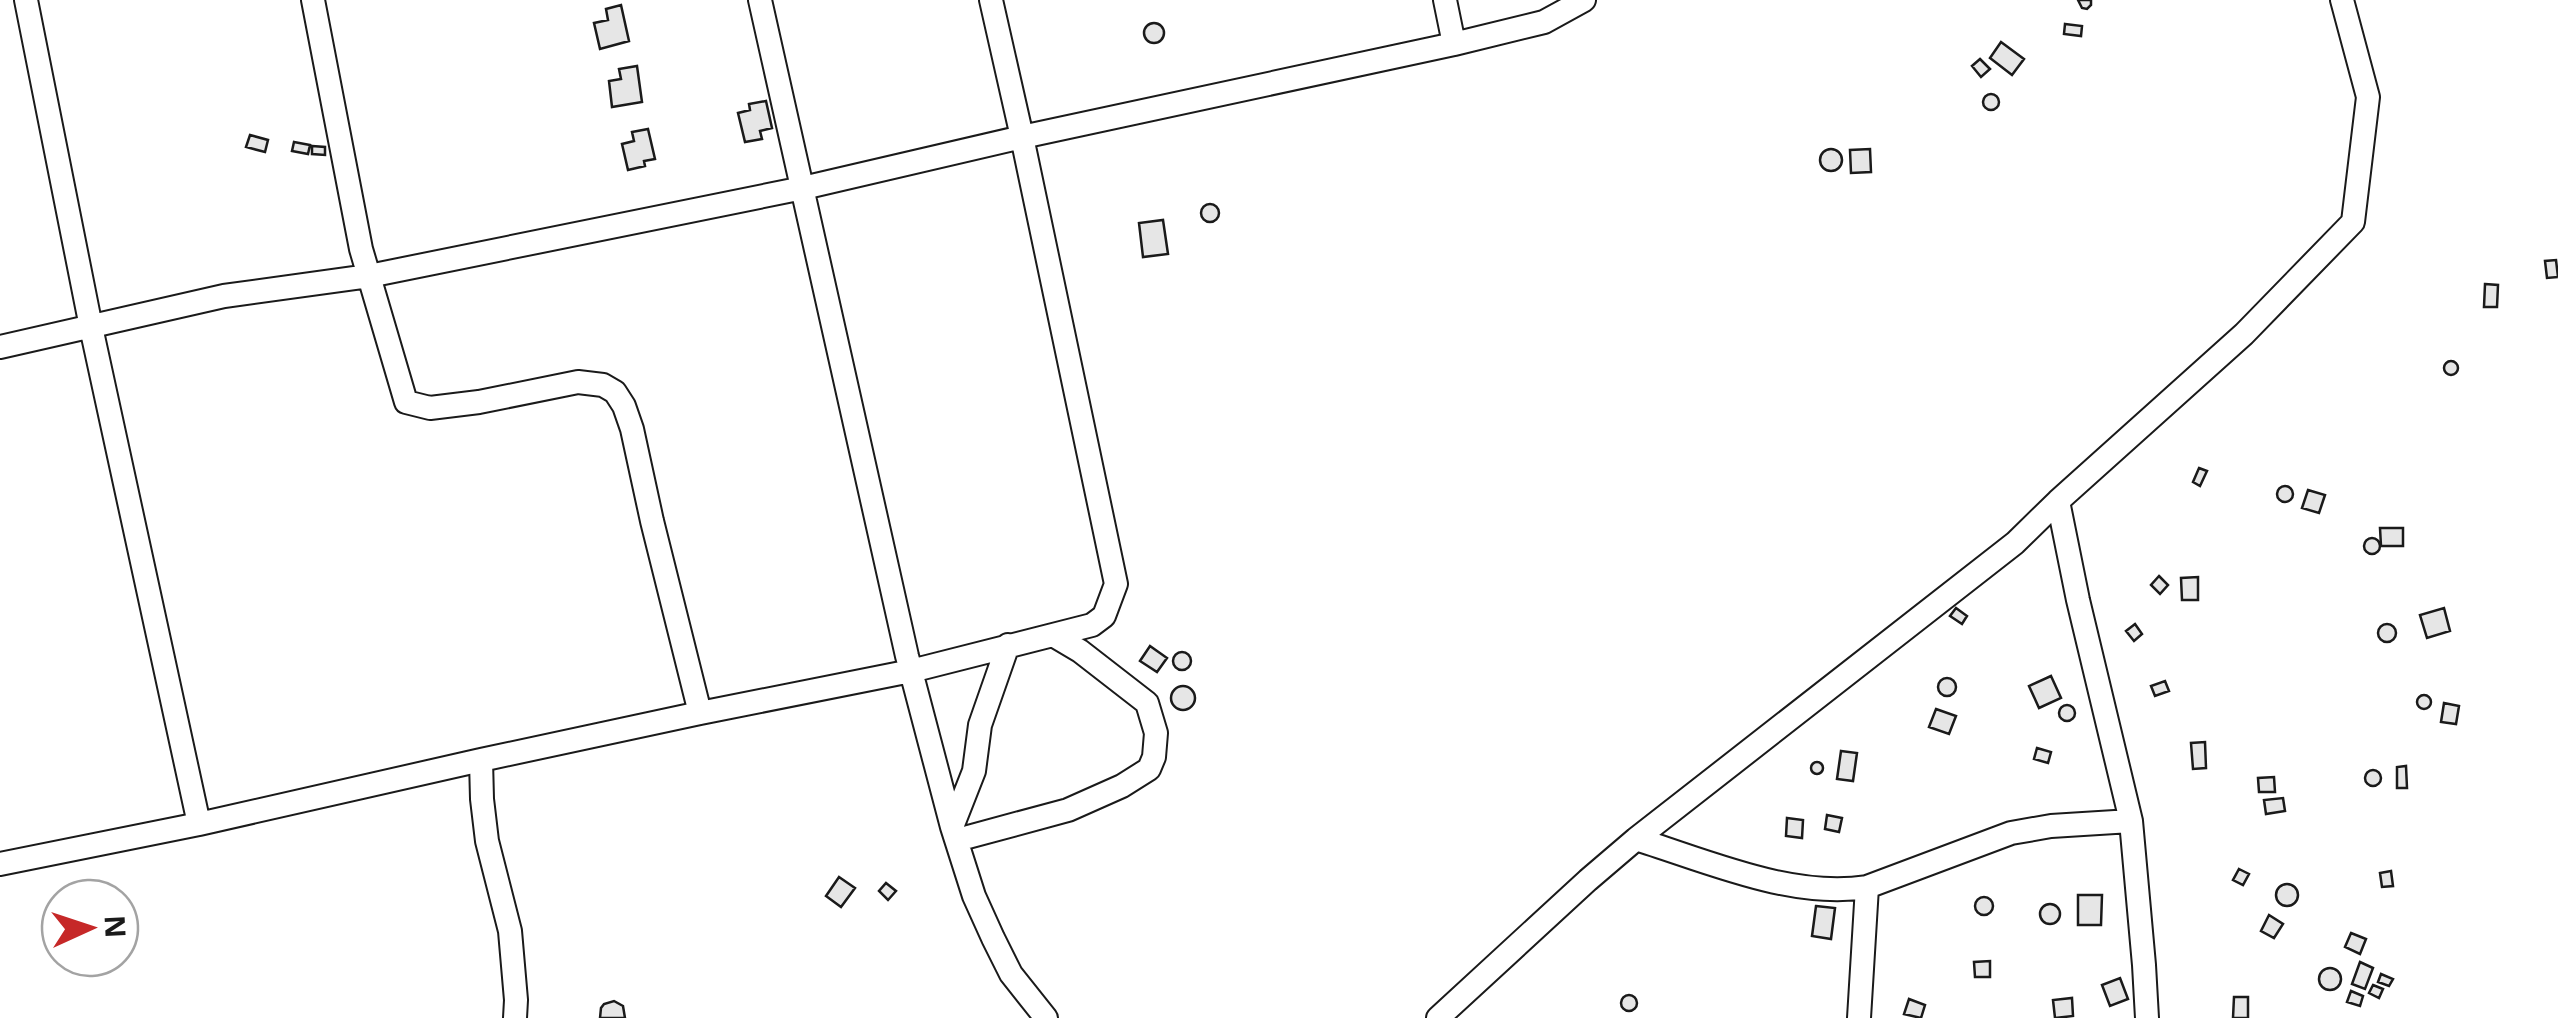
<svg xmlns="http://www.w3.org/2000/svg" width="2558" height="1018" font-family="'Noto Sans',sans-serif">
  <rect width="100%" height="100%" fill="#fff"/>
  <path fill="#e6e6e6" stroke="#1a1a1a" stroke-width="2.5" d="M 2078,0 L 2091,0 L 2091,5 L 2087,9 L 2082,8 Z
    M 621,5 L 629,41 L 600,49 L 594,23 L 608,20 L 606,9 Z
    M1144 33a10 10 0 1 1 20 0a10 10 0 1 1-20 0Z
    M 2065,24 L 2082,26 L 2081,36 L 2064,34 Z
    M 2001,42 L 2024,59 L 2012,75 L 1990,58 Z
    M 1980,59 L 1990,69 L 1981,77 L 1972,66 Z
    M 637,66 L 642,102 L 612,107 L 609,81 L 621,79 L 619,69 Z
    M1983 102a8 8 0 1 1 16 0a8 8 0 1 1-16 0Z
    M 766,101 L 772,128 L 760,131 L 762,139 L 745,142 L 738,113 L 750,110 L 749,104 Z
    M 648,129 L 655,159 L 644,161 L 645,166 L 628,170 L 622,144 L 634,141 L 632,132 Z
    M 250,135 L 268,140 L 265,152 L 246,147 Z
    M 294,142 L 310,145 L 308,154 L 292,151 Z
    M 312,146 L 325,147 L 325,155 L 312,154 Z
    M1820 160a11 11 0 1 1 22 0a11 11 0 1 1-22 0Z
    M 1870,149 L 1871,172 L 1851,173 L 1850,150 Z
    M1201 213a9 9 0 1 1 18 0a9 9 0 1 1-18 0Z
    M 1163,220 L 1168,254 L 1143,257 L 1139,223 Z
    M 2556,260 L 2558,277 L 2547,278 L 2545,261 Z
    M 2485,284 L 2498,285 L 2497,307 L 2484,307 Z
    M2444 368a7 7 0 1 1 14 0a7 7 0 1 1-14 0Z
    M 2199,468 L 2207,471 L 2200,486 L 2193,482 Z
    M2277 494a8 8 0 1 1 16 0a8 8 0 1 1-16 0Z
    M 2308,490 L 2325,495 L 2319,513 L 2302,508 Z
    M 2380,528 L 2403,528 L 2403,546 L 2381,546 Z
    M2364 546a8 8 0 1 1 16 0a8 8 0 1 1-16 0Z
    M 2159,576 L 2168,585 L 2160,594 L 2151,585 Z
    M 2198,577 L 2198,600 L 2182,600 L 2181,578 Z
    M 1956,608 L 1967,616 L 1962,624 L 1950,616 Z
    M 2444,608 L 2450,631 L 2427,638 L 2420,615 Z
    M2378 633a9 9 0 1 1 18 0a9 9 0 1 1-18 0Z
    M 2135,624 L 2142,634 L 2134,641 L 2126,631 Z
    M 1150,646 L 1167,658 L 1157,672 L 1140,661 Z
    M1173 661a9 9 0 1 1 18 0a9 9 0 1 1-18 0Z
    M 2051,676 L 2061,698 L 2039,708 L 2029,686 Z
    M1938 687a9 9 0 1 1 18 0a9 9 0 1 1-18 0Z
    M 2165,681 L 2169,691 L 2155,696 L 2151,686 Z
    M1171 698a12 12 0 1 1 24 0a12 12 0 1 1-24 0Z
    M2417 702a7 7 0 1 1 14 0a7 7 0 1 1-14 0Z
    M 2444,703 L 2459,706 L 2456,724 L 2441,722 Z
    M2059 713a8 8 0 1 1 16 0a8 8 0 1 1-16 0Z
    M 1936,709 L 1956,716 L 1949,734 L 1929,727 Z
    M 2205,742 L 2206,768 L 2193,769 L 2191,743 Z
    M 2037,748 L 2051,752 L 2048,763 L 2034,759 Z
    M 1841,751 L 1857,753 L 1853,781 L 1837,779 Z
    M1811 768a6 6 0 1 1 12 0a6 6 0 1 1-12 0Z
    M 2406,766 L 2407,788 L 2397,788 L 2397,767 Z
    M2365 778a8 8 0 1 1 16 0a8 8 0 1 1-16 0Z
    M 2274,777 L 2275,792 L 2259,792 L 2258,778 Z
    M 2283,798 L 2285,811 L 2266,814 L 2264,800 Z
    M 1827,815 L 1842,818 L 1839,832 L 1825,829 Z
    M 1787,818 L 1803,820 L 1802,838 L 1786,836 Z
    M 2239,869 L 2249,874 L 2243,885 L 2233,880 Z
    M 2391,871 L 2393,886 L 2382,887 L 2380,873 Z
    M 839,877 L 855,888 L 841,907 L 826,896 Z
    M 886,883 L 896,891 L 888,900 L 879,891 Z
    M2276 895a11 11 0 1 1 22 0a11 11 0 1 1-22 0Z
    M 2078,895 L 2102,895 L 2101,925 L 2078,925 Z
    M1975 906a9 9 0 1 1 18 0a9 9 0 1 1-18 0Z
    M2040 914a10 10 0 1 1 20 0a10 10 0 1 1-20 0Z
    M 1816,906 L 1835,908 L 1831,939 L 1812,936 Z
    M 2269,915 L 2283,924 L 2274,938 L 2261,931 Z
    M 2351,933 L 2366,939 L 2360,954 L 2345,947 Z
    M 1990,961 L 1990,977 L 1975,977 L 1974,962 Z
    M 2360,962 L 2373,968 L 2365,989 L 2352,984 Z
    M2319 979a11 11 0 1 1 22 0a11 11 0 1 1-22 0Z
    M 2381,974 L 2393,979 L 2389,986 L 2378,982 Z
    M 2120,978 L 2128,999 L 2110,1006 L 2102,985 Z
    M 2373,985 L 2383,989 L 2379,998 L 2369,993 Z
    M 2351,991 L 2363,996 L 2360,1006 L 2347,1002 Z
    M1621 1003a8 8 0 1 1 16 0a8 8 0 1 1-16 0Z
    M 2234,997 L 2248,997 L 2248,1018 L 2233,1018 Z
    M 2072,998 L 2073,1016 L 2055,1018 L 2053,1000 Z
    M 1909,999 L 1925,1005 L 1921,1018 L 1904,1014 Z
    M 614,1001 L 623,1006 L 625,1018 L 600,1018 L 601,1008 L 604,1004 Z"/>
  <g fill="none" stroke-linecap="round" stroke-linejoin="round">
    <g stroke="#1a1a1a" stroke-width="26">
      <path id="minor" d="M 26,0 L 91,327 L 199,824
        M 313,0 L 361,249 L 406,402 L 430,408 L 479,402 L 578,382 L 603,385 L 615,392 L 624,406 L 632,429 L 652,521 L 700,713
        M 760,0 L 907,656 L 952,827 L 974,896 L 993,938 L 1011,974 L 1046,1018
        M 1454,44 L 1544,22 L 1584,0
        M 0,347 L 224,296 L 369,276 L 803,188 L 1022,137 L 1454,44 L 1445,0
        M 2058,501 L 2078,600 L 2131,821 L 2144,965 L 2147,1018
        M 481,760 L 482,799 L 487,841 L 510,931 L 516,1000 L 515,1018
        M 952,827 L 974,771 L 980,725 L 1008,645
        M 1636,839 C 1707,861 1792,899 1867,887 L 2011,833 L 2051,826 L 2131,821
        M 957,840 L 1068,810 L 1122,786 L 1149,769 L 1154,757 L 1156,733 L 1147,703 L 1080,651 L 1053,635
        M 0,864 L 199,824 L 481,760 L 700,713 L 911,671 L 1092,625 L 1104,616 L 1116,584 L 1022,137 L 991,0
        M 1438,1018 L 1588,880 L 1636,839 L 2015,543 L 2058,501 L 2244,334 L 2353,222 L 2368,97 L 2342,0
        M 1859,1018 L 1867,887"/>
    </g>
    <use href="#minor" stroke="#fff" stroke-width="22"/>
  </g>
  <g transform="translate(90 928) rotate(87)"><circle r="48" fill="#ffffff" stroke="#a3a3a3" stroke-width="2.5"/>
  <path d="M0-8L18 38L0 25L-18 38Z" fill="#c62828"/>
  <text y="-15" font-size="28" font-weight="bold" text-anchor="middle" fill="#1a1a1a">N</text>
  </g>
</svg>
